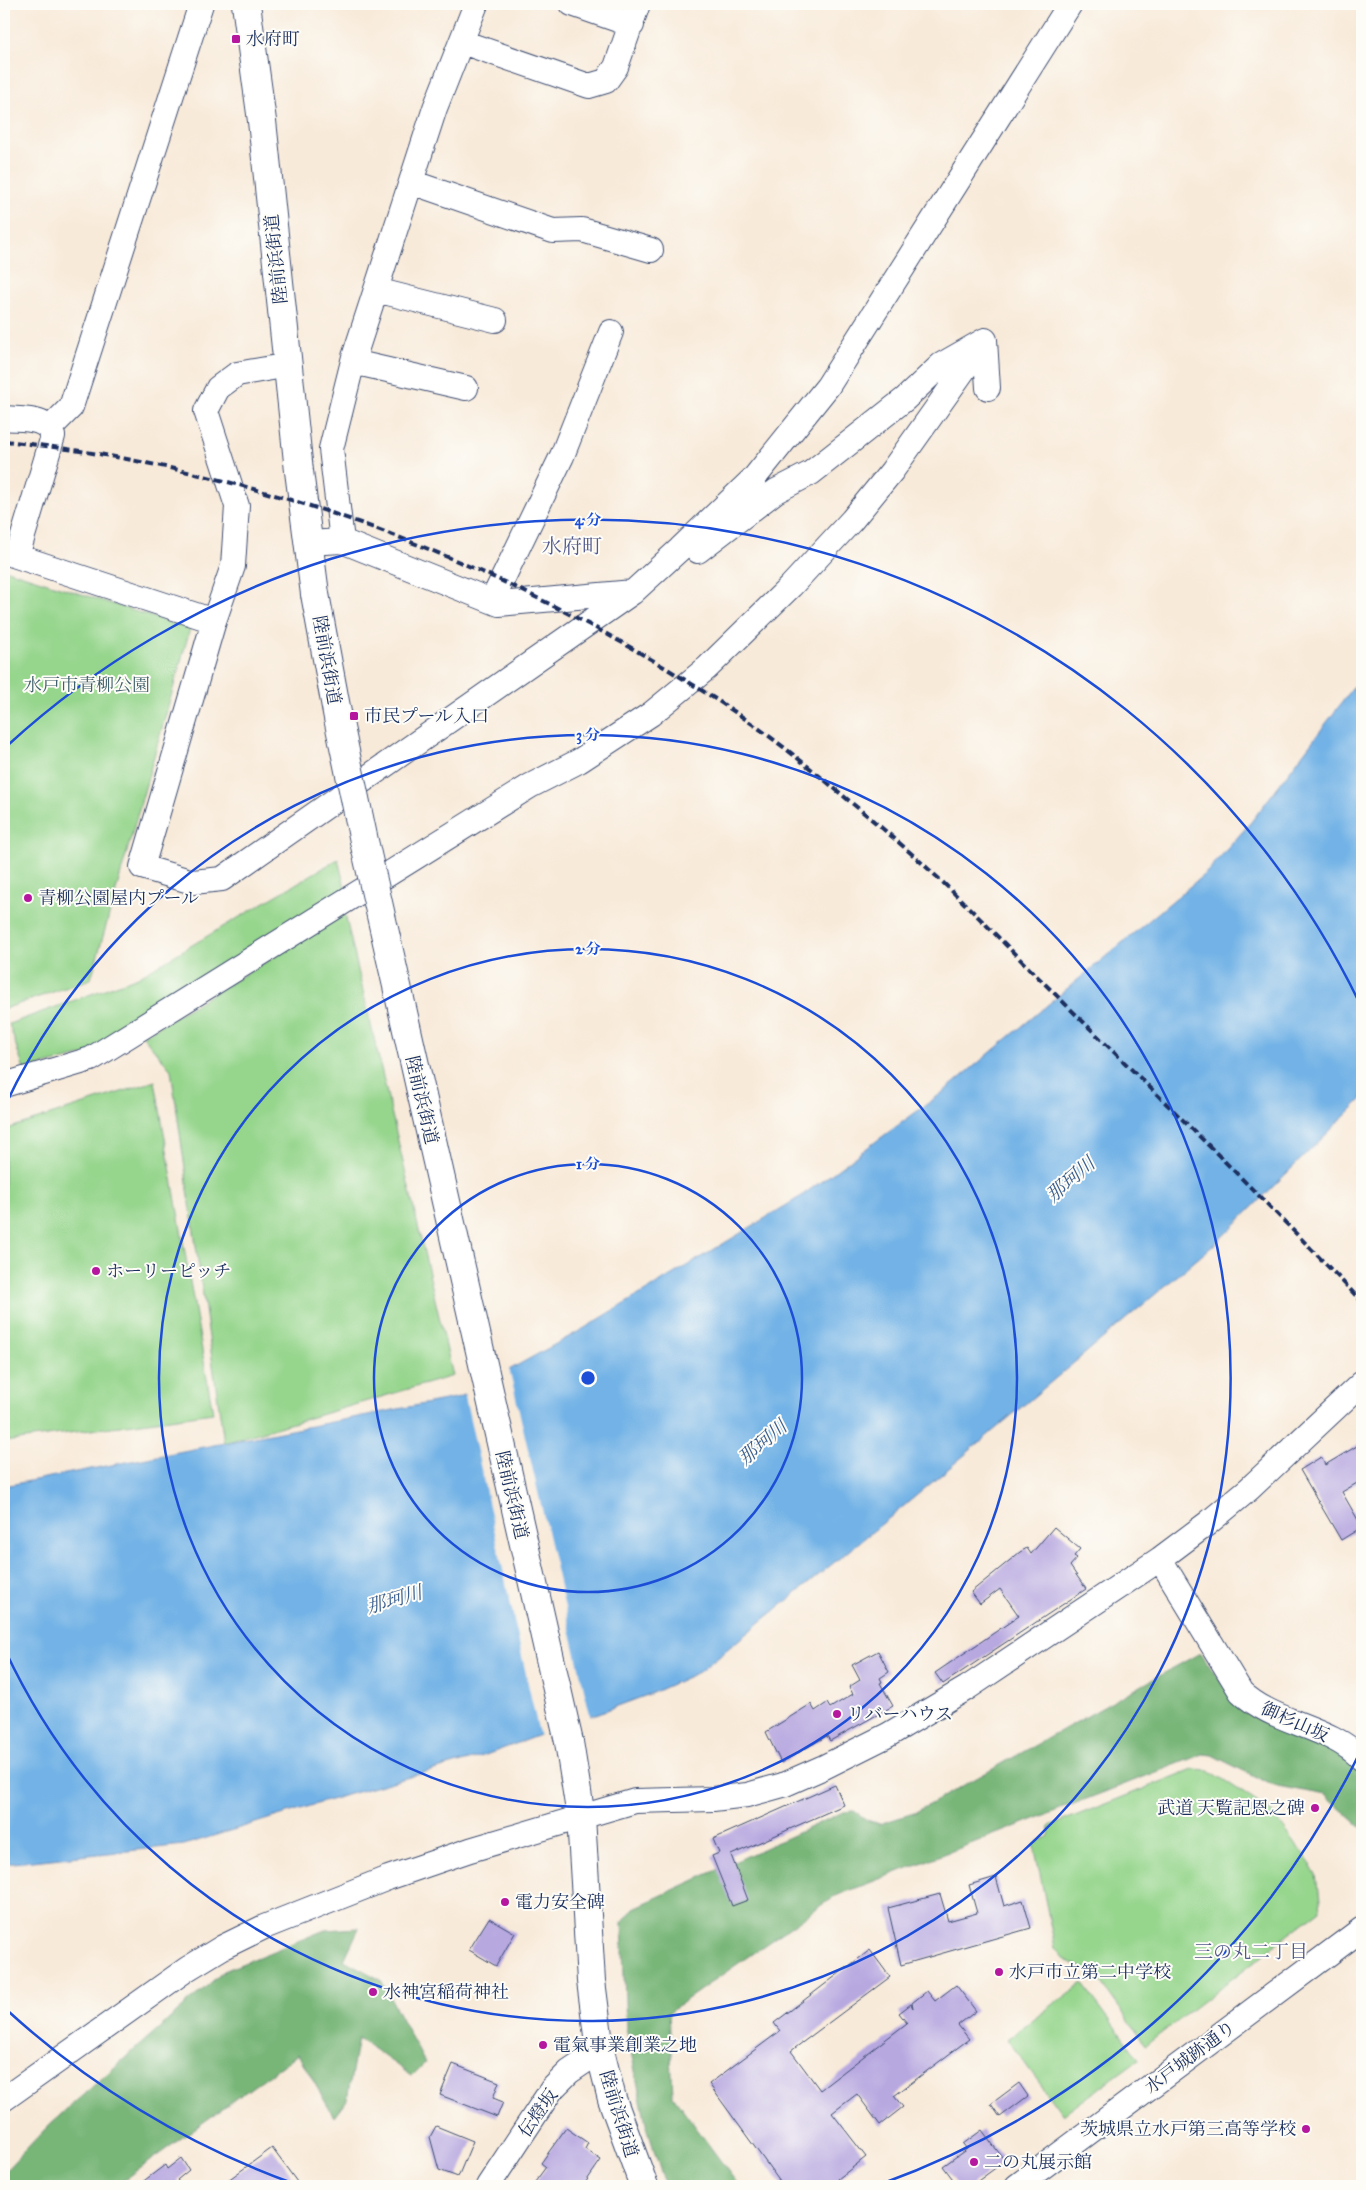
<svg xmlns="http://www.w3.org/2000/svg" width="1366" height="2190" font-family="'IM FELL Great Primer','Noto Serif JP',serif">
  <rect width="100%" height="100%" fill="#fdfcf7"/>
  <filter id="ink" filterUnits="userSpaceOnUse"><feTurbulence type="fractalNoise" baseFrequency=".02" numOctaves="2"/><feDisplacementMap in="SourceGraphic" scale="10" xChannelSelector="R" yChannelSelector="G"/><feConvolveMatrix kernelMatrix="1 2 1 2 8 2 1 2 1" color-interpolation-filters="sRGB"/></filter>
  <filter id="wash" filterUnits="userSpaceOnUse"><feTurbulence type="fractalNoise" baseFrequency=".0096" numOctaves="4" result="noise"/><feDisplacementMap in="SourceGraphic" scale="20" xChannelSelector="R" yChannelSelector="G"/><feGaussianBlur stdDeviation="1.12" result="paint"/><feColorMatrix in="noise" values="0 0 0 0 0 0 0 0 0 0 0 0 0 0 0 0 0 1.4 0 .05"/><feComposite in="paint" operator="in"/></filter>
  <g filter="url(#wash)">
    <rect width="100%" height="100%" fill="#f8ead9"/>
    <path fill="#95d58c" stroke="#588275" d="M 4,569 L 190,629 L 91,979 L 4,1009 Z
      M 338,859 L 347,896 L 93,1053 L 24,1070 L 9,1024 L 138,977 Z
      M 345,914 L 453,1376 L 224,1443 L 171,1070 L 143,1036 Z
      M 155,1081 L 213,1413 L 4,1442 L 4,1130 Z
      M 1193,1769 L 1209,1770 L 1272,1812 L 1317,1873 L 1321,1910 L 1146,2045 L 1095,1974 L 1065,1960 L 1055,1948 L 1034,1845 L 1049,1836 L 1050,1826 Z
      M 1082,1983 L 1139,2059 L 1063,2115 L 1007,2039 Z"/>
    <path fill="#78b678" stroke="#4a726b" d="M 1200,1653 L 1236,1703 L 1245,1713 L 1327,1747 L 1360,1771 L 1362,1774 L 1362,1828 L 1325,1795 L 1272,1785 L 1212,1755 L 1203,1754 L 833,1897 L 669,2012 L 673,2096 L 739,2186 L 667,2186 L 662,2176 L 646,2124 L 626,2028 L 622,1923 L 634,1908 L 843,1812 L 854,1811 L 867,1820 L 879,1824 L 914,1813 Z
      M 359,1928 L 344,1960 L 381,1980 L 425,2063 L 412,2076 L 358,2038 L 347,2100 L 334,2117 L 298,2054 L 115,2186 L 4,2186 L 4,2172 L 50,2124 L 224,1971 L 325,1930 Z"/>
    <path fill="#72b2e6" stroke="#4670a2" d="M 1362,676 L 1362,1099 L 1215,1244 L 904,1506 L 699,1672 L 650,1694 L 483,1756 L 343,1796 L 184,1845 L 4,1864 L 4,1486 L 460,1397 L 583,1329 L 800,1197 L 942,1093 L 1207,872 L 1251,822 Z"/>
    <path fill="#f8ead9" d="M 509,1368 L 591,1719 L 540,1738 L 464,1392 Z"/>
    <g id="blocks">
      <path fill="#b7a8e0" d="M 1362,1443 L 1362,1480 L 1342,1492 L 1362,1527 L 1341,1540 L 1300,1470 L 1321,1457 L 1325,1465 Z
        M 1054,1527 L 1080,1549 L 1074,1556 L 1077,1558 L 1070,1566 L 1086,1589 L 943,1684 L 935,1673 L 1019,1616 L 1000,1589 L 980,1604 L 971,1592 L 1020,1552 L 1027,1548 L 1031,1554 Z
        M 878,1651 L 889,1672 L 880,1678 L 882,1682 L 880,1683 L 893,1706 L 830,1741 L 827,1736 L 781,1763 L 766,1732 L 811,1704 L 815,1711 L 827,1703 L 830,1708 L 853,1694 L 849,1687 L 860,1680 L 852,1665 Z
        M 835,1785 L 844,1805 L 731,1855 L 748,1900 L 732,1906 L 712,1856 L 719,1853 L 713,1839 Z
        M 996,1877 L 1004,1906 L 1023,1900 L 1031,1928 L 901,1965 L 888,1908 L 940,1894 L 948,1921 L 977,1913 L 969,1885 Z
        M 489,1918 L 515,1933 L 496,1966 L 469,1950 Z
        M 870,1950 L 890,1977 L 791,2051 L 820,2090 L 907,2023 L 899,2013 L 911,2004 L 913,2008 L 912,2003 L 927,1991 L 935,2001 L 956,1985 L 976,2011 L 958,2025 L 969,2039 L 894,2096 L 903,2107 L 880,2125 L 857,2094 L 832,2113 L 866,2157 L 838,2179 L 843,2186 L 783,2186 L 709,2084 L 780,2031 L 774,2023 Z
        M 453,2064 L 499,2082 L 493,2098 L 503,2102 L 497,2117 L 440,2095 Z
        M 1019,2083 L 1028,2096 L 1000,2117 L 991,2104 Z
        M 436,2126 L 473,2141 L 458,2177 L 439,2170 L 430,2137 Z
        M 566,2128 L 588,2143 L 585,2149 L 601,2160 L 583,2186 L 532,2186 L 546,2167 L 541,2163 Z
        M 982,2130 L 1005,2161 L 971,2186 L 958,2186 L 943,2166 L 967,2149 L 963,2144 Z
        M 272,2148 L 300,2186 L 220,2186 Z
        M 181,2158 L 189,2170 L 177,2180 L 183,2186 L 137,2186 L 165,2165 L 167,2169 Z"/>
    </g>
  </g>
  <g filter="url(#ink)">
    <use href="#blocks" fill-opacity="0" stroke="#3c4b70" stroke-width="1"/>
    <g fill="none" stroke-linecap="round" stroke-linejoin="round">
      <g stroke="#3c4b70" stroke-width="26">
        <path id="minor" d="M 572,4 L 632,25
          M 462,42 L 589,86 L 606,81 L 616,67 L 638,4
          M 411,182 L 553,231 L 582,230 L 651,250
          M 376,290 L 495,320
          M 353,362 L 466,388
          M 289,365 L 237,374 L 218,388 L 206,411 L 237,506 L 233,566 L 214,621 L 142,867 L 193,882 L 222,879 L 633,592 L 680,549 L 755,477 L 828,386 L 1070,4
          M 4,418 C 22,420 46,416 53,436 L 17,556
          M 50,428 L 71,407 L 201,4
          M 342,541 L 331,449 L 354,357 L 435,108 L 476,4
          M 308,543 L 342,541 L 499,604 L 633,592
          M 698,551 L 776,491 L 811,473 L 905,399 L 941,365 L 985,340 L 988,388
          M 4,552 L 214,621
          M 492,601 L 562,456 L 611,332
          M 4,1085 L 91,1059 L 530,786 L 579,761 L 651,714 L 707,668 L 791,586 L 852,520 L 892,471 L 985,340
          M 1160,1559 L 1241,1692 C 1274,1724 1329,1725 1362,1759
          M 4,2099 L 187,1969 L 223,1947 L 264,1927 L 388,1878 L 470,1850 L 635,1801 L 713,1799 L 747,1795 L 783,1785 L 824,1767 L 888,1735 L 967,1688 L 1160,1559 L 1208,1523 L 1249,1489 L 1362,1383
          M 488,2186 L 552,2089 L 569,2072 L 600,2051
          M 1017,2186 L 1362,1929"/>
      </g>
      <g stroke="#3c4b70" stroke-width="30">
        <path id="major" d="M 246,4 L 262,121 L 299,471 L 315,594
          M 569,1742 L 581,1817 L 591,1981 L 600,2051 L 612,2099 L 644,2186"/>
      </g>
      <use href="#minor" stroke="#fff" stroke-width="24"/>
      <use href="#major" stroke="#fff" stroke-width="28"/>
      <path stroke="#1b2f5e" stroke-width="4" stroke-dasharray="8 4" stroke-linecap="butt" d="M 4,441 C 264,468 518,567 735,712 C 777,740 815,772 853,804 C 891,835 929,868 964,903 C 992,930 1018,958 1046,985 C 1152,1090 1260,1194 1362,1302"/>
      <g stroke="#3c4b70" stroke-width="30" stroke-linecap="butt">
        <path id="major-bridge" d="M 315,594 L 338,718 L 364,841 L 569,1742"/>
      </g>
      <use href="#major-bridge" stroke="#fff" stroke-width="28"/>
    </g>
  </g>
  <g fill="none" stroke="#1d4ed8" stroke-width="2.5">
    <circle cx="588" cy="1378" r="214"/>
    <circle cx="588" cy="1378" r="429"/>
    <path d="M5 1106A643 643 0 1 1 5 1650"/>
    <path d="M1359 1754A858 858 0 0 1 881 2184M295 2184A858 858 0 0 1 8 2011M8 745A858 858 0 0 1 1359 1002"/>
  </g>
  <g fill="#b5179e" stroke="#fdfcf7" stroke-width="2">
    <rect x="231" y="34" width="10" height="10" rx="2.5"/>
    <rect x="349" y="711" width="10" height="10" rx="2.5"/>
    <circle cx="28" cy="898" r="5"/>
    <circle cx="96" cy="1271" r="5"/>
    <circle cx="837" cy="1714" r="5"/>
    <circle cx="1315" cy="1808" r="5"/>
    <circle cx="505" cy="1902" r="5"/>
    <circle cx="999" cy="1972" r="5"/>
    <circle cx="373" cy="1992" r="5"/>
    <circle cx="543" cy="2045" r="5"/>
    <circle cx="1306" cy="2129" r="5"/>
    <circle cx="974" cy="2162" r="5"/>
  </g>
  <g text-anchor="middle" stroke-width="4" stroke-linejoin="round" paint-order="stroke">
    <g font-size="18" fill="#1b2f5e" stroke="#fdfcf7" text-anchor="start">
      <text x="246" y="45">水府町</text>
      <text x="364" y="722">市民プール入口</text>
      <text x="38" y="904">青柳公園屋内プール</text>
      <text x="106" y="1277">ホーリーピッチ</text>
      <text x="847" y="1720">リバーハウス</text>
      <text x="1305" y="1814" text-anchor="end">武道 天覧記恩之碑</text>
      <text x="515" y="1908">電力安全碑</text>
      <text x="1009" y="1978">水戸市立第二中学校</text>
      <text x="383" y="1998">水神宮稲荷神社</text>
      <text x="553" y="2051">電氣事業創業之地</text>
      <text x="1296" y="2135" text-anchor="end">茨城県立水戸第三高等学校</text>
      <text x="984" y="2168">二の丸展示館</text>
    </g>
    <g font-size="18" fill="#1b2f5e" stroke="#fdfcf7">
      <text transform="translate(276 259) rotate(-96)" y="6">陸前浜街道</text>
      <text transform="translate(327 660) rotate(80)" y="6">陸前浜街道</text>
      <text transform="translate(422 1100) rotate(77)" y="6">陸前浜街道</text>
      <text transform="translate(512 1495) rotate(77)" y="6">陸前浜街道</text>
      <text transform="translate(1295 1722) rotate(24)" y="6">御杉山坂</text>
      <text transform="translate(1190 2057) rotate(-37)" y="6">水戸城跡通り</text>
      <text transform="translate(538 2113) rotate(-55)" y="6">伝燈坂</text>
      <text transform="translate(619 2114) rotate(73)" y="6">陸前浜街道</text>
    </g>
    <g font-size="18" fill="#40616c" stroke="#fdfcf7">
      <text x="87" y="691">水戸市青柳公園</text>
    </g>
    <g font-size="19" font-style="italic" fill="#395d8e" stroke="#fdfcf7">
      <text transform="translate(1070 1179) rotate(-41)" y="7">那珂川</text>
      <text transform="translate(762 1442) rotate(-41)" y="7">那珂川</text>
      <text transform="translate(394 1599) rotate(-16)" y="7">那珂川</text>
    </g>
    <g font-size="19" fill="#52598c" stroke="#fdfcf7">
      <text x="1251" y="1958">三の丸二丁目</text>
    </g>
    <g font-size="20" fill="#52598c" stroke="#fdfcf7">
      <text x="572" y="553">水府町</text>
    </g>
  </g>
  <circle cx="588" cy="1378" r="8" fill="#1d4ed8" stroke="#fdfcf7" stroke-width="2.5"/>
  <g font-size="15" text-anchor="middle" font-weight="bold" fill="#1d4ed8" stroke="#fdfcf7" stroke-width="4" stroke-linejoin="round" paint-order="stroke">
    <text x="588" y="525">4 分</text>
    <text x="588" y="740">3 分</text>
    <text x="588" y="954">2 分</text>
    <text x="588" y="1169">1 分</text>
  </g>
  <rect width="1366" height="2190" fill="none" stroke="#fdfcf7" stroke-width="20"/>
</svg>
